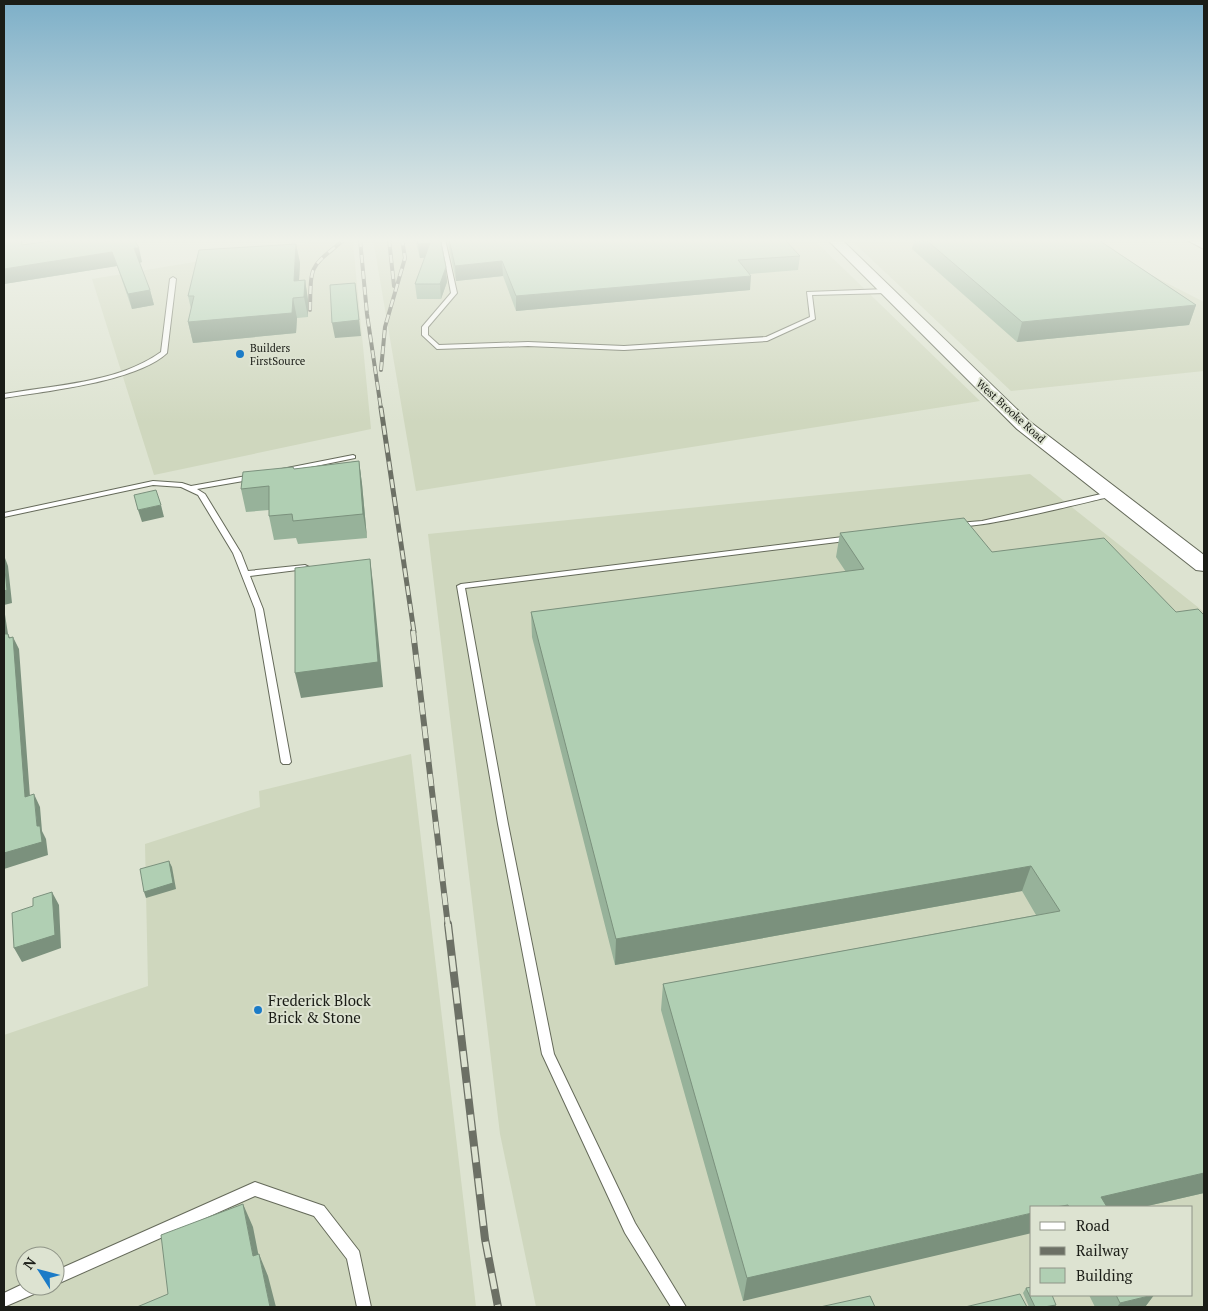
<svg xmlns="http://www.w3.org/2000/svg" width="1208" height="1311" font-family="'PT Serif',serif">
  <rect width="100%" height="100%" fill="#dde3d1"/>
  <path fill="#cfd7be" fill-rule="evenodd" d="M 373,239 L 813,239 L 980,401 L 416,491 Z
    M 850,239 L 1081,239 L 1204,302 L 1204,371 L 1011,391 Z
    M 321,241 L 353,243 L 371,429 L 154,475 L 92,279 Z
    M 1030,474 L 1204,612 L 1204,1307 L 536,1307 L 500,1134 L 428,534 ZM 1032,1207 L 1192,1207 L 1192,1295 L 1032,1295 Z
    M 411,754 L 476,1307 L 4,1307 L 4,1035 L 148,986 L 145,844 L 260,807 L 259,791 ZM 25,1256 L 55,1256 L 55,1286 L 25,1286 Z"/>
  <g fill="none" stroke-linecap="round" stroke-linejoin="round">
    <g stroke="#656a5a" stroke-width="2">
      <path id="lane" d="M 441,239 L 445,239 L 457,293 L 428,327 L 428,335 L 439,345 L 528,342 L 624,346 L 766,337 L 810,317 L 807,292 L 887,289 L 890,291 L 887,293 L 812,295 L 815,319 L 767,341 L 624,350 L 528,346 L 437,349 L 422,335 L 422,327 L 451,293 Z
        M 173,277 L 176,279 L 167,353 C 136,382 46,391 4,398 L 4,394 C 55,385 118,383 161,352 L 170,279 Z
        M 353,455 L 355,456 L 355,458 L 282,473 L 278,471 L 282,469 Z
        M 252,475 L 255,475 L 255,479 L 197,489 L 205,494 L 241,553 L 248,571 L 305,565 L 309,567 L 305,569 L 250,576 L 263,609 L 291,762 L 289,764 L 283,764 L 281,762 L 255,609 L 233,553 L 198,495 L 181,487 L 153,485 L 4,517 L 4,513 L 153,481 L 182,483 L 191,486 Z
        M 1110,492 L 1113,492 L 1113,496 C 1091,501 966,533 954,525 L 958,523 L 982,521 Z
        M 851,536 L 854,536 L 855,538 L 854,540 L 465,588 L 508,824 L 554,1054 L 635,1223 L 686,1307 L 671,1307 L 625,1233 L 542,1054 L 498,824 L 457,586 L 461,584 Z
        M 255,1182 L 324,1206 L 359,1251 L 371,1307 L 357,1307 L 347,1259 L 314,1216 L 255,1196 L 55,1285 L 55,1271 Z
        M 25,1283 L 25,1286 L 43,1286 L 41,1291 L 4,1307 L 4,1293 Z"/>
    </g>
    <g stroke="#656a5a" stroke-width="2">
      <path id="street" d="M 1185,239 L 1197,239 L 1204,242 L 1204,249 Z"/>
    </g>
    <g stroke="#656a5a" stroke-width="2">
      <path id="secondary" d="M 827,239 L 841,239 L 1029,421 L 1204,555 L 1204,571 L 1196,570 L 1017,429 Z"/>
    </g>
    <use href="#lane" fill="#fff" fill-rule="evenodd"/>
    <use href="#street" fill="#fff" fill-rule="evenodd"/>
    <use href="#secondary" fill="#fff" fill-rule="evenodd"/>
    <g stroke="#6c7065" stroke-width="4">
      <path id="rail-far3" d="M 360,239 L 367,314 L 381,409
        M 389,239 L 394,286
        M 310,310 C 311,262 309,269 345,239
        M 381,370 L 385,327 L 405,258 L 402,239"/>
    </g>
    <g stroke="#6c7065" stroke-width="5">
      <path id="rail-far2" d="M 381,408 L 414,632"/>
    </g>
    <g stroke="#6c7065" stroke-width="6">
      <path id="rail-far1" d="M 413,631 L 448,926"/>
    </g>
    <g stroke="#6c7065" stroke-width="8">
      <path id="rail" d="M 448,924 L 485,1239 L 498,1307"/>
    </g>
    <use href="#rail-far3" stroke="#dde3d1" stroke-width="2.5" stroke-dasharray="8" stroke-linecap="butt"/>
    <use href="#rail-far2" stroke="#dde3d1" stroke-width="3" stroke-dasharray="9" stroke-linecap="butt"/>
    <use href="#rail-far1" stroke="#dde3d1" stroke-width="4.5" stroke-dasharray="12" stroke-linecap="butt"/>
    <use href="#rail" stroke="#dde3d1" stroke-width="5.5" stroke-dasharray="16" stroke-linecap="butt"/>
  </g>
  <path fill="#97b29a" d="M 65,239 L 142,262 L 139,263 L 150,290 L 154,305 L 132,309 L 117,266 L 4,284 L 22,245 Z
    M 380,239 L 397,239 L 380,240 Z
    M 415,239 L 440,239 L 447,282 L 441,299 L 417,299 L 415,284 L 425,258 L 420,258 Z
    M 447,239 L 784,239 L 800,256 L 798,270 L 750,274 L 750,290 L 516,311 L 503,276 L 456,281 Z
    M 914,239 L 1097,239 L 1196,305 L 1189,325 L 1017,342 L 912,249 Z
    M 296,244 L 300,263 L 299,280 L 305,280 L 308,300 L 308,317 L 297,318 L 296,333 L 193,343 L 188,322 L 191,309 L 188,296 Z
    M 359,461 L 362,484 L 367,538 L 298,544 L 296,538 L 274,540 L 269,516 L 269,510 L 246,512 L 241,489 L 294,469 Z
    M 840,533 L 992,552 L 1176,612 L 1204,615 L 1204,1193 L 1143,1207 L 1032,1207 L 743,1301 L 661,1010 L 663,984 L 1036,915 L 1022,891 L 615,965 L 532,637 L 531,612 L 846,572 L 836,557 Z
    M 1026,1288 L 1056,1305 L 1055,1307 L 1029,1307 L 1023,1293 Z
    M 1089,1295 L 1154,1295 L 1145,1307 L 1095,1307 Z"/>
  <path fill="#7b917d" d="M 430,243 L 431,257 L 420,258 L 418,244 Z
    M 296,244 L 300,263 L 298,297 L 294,281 Z
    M 134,248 L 139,248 L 142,262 L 138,263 Z
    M 112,252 L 117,266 L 4,284 L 4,269 Z
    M 502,261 L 503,276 L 456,281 L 455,266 Z
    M 446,267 L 447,282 L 441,299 L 440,284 Z
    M 751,276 L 750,290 L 516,311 L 516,296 Z
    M 305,280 L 308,300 L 308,317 L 304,297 Z
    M 355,283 L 361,336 L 335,338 L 332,323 Z
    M 150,290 L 154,305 L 132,309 L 128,294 Z
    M 293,298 L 297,318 L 296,333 L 193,343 L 188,322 Z
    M 1196,305 L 1189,325 L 1017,342 L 1022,322 Z
    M 359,461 L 362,484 L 367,538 L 363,514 Z
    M 161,505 L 164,517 L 142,522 L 138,510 Z
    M 4,550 L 5,558 L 8,566 L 12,603 L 4,605 Z
    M 370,559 L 373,583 L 383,687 L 301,698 L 295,673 Z
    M 4,608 L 8,634 L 14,646 L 13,637 L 19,649 L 31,810 L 25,797 L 4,626 Z
    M 34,794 L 40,807 L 42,831 L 46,839 L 48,855 L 4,869 L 4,853 L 37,826 Z
    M 169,861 L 172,867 L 176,889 L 146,898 L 144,892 Z
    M 1031,866 L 1022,891 L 615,965 L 616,939 Z
    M 52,892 L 59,905 L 61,948 L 22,962 L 14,948 Z
    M 1204,1173 L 1204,1193 L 1143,1207 L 1095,1207 L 1101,1197 Z
    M 243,1204 L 253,1227 L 263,1278 L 253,1256 Z
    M 1068,1205 L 1066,1207 L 1056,1207 Z
    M 1032,1213 L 1032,1233 L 743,1301 L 747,1278 Z
    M 259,1254 L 268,1276 L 276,1307 L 270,1307 Z
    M 1154,1295 L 1145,1307 L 1117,1307 L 1120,1303 Z"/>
  <path fill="#b0cfb3" stroke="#7b917d" d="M 10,239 L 21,239 L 22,245 L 65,239 L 134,239 L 139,248 L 134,248 L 150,290 L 128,294 L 112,252 L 4,269 L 4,240 Z
    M 417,239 L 440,239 L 446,267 L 440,284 L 415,284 L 430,243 L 418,244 Z
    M 449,239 L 784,239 L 800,256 L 738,260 L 751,276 L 516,296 L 502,261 L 455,266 Z
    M 925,239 L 1097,239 L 1196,305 L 1022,322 Z
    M 296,244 L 294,281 L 305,280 L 304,297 L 293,298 L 292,313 L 188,322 L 194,296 L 188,296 L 199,250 Z
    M 355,283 L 359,320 L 332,323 L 330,285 Z
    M 359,461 L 363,514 L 293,521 L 292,514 L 269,516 L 269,486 L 241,489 L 243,472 L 293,467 L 294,469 Z
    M 156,490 L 161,505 L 138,510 L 134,495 Z
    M 964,518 L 992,552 L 1104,538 L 1176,612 L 1198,609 L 1204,615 L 1204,1173 L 1101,1197 L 1107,1207 L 1069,1207 L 1068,1205 L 1056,1207 L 1032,1207 L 1032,1213 L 747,1278 L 663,984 L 1060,911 L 1031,866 L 616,939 L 531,612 L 864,569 L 840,533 Z
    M 4,559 L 7,590 L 4,591 Z
    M 370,559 L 378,662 L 295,673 L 295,568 Z
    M 4,626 L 5,634 L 8,634 L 9,638 L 13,637 L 25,797 L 34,794 L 37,826 L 40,826 L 42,842 L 4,853 Z
    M 169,861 L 173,883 L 144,892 L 140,869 Z
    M 52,892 L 55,935 L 14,948 L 12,913 L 33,906 L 33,898 Z
    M 243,1204 L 253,1256 L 259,1254 L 270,1307 L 137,1307 L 168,1294 L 161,1235 Z
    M 1032,1287 L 1032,1295 L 1052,1295 L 1056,1305 L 1044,1307 L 1035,1307 L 1026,1288 Z
    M 1020,1294 L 1027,1307 L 965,1307 Z
    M 1116,1295 L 1153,1295 L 1120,1303 Z
    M 870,1296 L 875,1307 L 820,1307 Z"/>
  <linearGradient id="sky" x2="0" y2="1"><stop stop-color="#7dafc8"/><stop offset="0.57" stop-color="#f0f2ea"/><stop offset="1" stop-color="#f0f2ea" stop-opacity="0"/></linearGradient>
  <rect width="1208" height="422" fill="url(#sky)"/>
  <g fill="#1b7bc7" stroke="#dde3d1" stroke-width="2">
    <circle cx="240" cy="354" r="5"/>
    <circle cx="258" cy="1010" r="5"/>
  </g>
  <g text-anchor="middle" stroke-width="4" stroke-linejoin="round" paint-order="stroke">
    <g font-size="11" fill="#1b1d17" stroke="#dde3d1" text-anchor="start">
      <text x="250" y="352">Builders<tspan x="250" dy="13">FirstSource</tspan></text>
    </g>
    <g font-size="11" fill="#1b1d17" stroke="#dde3d1">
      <text transform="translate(1011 411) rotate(42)" y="4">West Brooke Road</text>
    </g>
    <g font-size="15" fill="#1b1d17" stroke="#dde3d1" text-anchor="start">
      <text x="268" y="1006">Frederick Block<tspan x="268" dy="17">Brick &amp; Stone</tspan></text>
    </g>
  </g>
  <rect width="1208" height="1311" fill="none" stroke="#1b1d17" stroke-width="10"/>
  <rect x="1030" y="1206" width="162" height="90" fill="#dde3d1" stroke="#8f9487"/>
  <rect x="1040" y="1222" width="25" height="8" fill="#ffffff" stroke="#8f9487"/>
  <text x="1076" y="1231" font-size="15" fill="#1b1d17">Road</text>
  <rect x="1040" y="1247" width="25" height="8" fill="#6c7065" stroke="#8f9487"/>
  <text x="1076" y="1256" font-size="15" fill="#1b1d17">Railway</text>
  <rect x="1040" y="1268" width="25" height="15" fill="#b0cfb3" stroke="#8f9487"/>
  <text x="1076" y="1281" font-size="15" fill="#1b1d17">Building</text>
  <g transform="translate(40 1271) rotate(306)"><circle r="24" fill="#dde3d1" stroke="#8f9487"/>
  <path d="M0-4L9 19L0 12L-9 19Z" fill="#1b7bc7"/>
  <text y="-8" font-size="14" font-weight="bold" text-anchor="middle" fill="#1b1d17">N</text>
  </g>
</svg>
